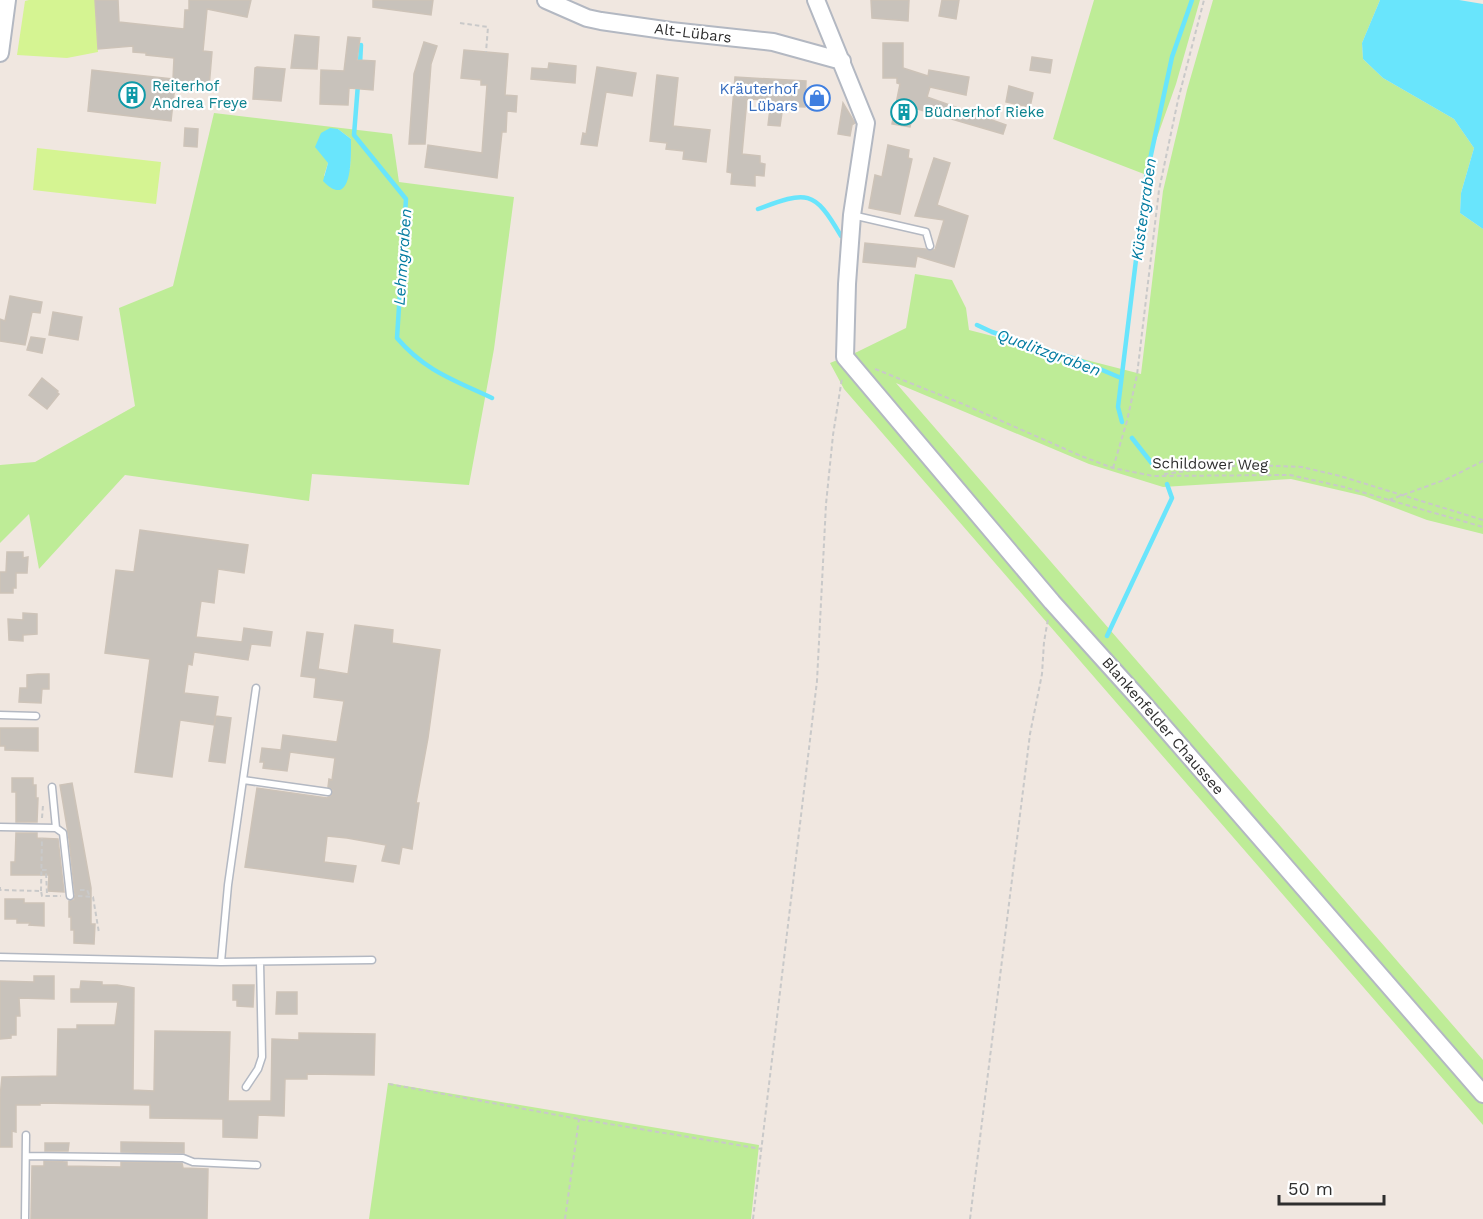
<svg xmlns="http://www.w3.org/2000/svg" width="1483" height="1219" font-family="'Work Sans',sans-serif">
  <rect width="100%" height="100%" fill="#f0e7e0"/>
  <path fill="#beec97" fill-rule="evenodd" d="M 1094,0 L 1200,0 L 1176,84 L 1144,174 L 1053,139 Z
    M 1213,0 L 1380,0 L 1362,43 L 1363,59 L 1383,78 L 1454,119 L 1474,148 L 1461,193 L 1460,213 L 1483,229 L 1483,534 L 1427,520 L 1364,496 L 1291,479 L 1163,487 L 1089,464 L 896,383 L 1483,1060 L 1483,1125 L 844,389 L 830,363 L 857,352 L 906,328 L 915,274 L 952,280 L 966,308 L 969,330 L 1141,374 L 1163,191 L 1187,90 Z
    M 214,113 L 392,134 L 399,182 L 514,197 L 494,349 L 469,485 L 312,474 L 309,501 L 125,475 L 39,569 L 29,514 L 0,543 L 0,465 L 35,462 L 135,406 L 119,308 L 173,286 ZM 338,129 L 351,139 L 350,169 L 324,176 L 328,163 L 327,159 Z
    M 388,1083 L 759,1145 L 751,1219 L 369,1219 Z"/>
  <path fill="#d5f492" d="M 29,0 L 95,0 L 98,52 L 67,58 L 17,55 L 25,1 Z
    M 37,148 L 161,162 L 156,204 L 33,190 Z"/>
  <path fill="#69e5fc" d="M 1380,0 L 1459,0 L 1483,4 L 1483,229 L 1460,213 L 1461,193 L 1474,148 L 1454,119 L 1383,78 L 1363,59 L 1362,43 Z
    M 330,128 L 338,129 L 351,139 C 351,155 353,212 323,181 L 328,163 L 315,147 L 321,133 Z"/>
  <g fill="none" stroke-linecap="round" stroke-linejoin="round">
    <path stroke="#69e5fc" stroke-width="4.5" d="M 360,64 L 361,45
      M 358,84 L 354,135 L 406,199 L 397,338 C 425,371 454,380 492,398
      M 758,209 C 807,191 814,189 841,236
      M 977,325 L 992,332 L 1081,361 L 1121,378
      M 1122,422 L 1118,407 L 1146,178 L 1172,57 L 1192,0
      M 1132,438 L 1154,466
      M 1107,636 L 1172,498 L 1167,484"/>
  </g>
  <path fill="#c8c2bb" stroke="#cdc3b8" stroke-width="1.5" d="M 95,0 L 118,0 L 119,22 L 184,29 L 185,10 L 189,10 L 189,0 L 251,0 L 247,17 L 207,9 L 203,51 L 212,52 L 209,88 L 175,85 L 171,121 L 88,111 L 92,70 L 173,79 L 174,58 L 146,55 L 146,53 L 133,52 L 133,46 L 98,49 Z
    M 373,0 L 433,0 L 431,15 L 373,7 Z
    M 871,0 L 909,0 L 908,21 L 872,18 Z
    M 942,0 L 959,0 L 956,19 L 939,16 Z
    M 295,35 L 319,37 L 317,69 L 291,68 Z
    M 348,37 L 360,38 L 357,60 L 375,61 L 373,90 L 349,88 L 348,105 L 320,104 L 321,70 L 344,71 Z
    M 424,42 L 437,46 L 431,64 L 425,144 L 409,144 L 414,74 Z
    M 883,43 L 903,43 L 903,68 L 928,76 L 929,70 L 969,77 L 966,95 L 930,87 L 927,97 L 1006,125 L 1003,134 L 914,108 L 910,127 L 892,124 L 900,84 L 897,83 L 897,78 L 883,78 Z
    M 464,50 L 508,54 L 505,95 L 517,96 L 516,112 L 507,111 L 506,132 L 502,132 L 497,178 L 425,167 L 428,145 L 482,153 L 487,85 L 481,85 L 481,80 L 461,78 Z
    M 1032,57 L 1052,60 L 1050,73 L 1030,70 Z
    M 549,63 L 576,66 L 575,83 L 531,79 L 532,68 L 548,69 Z
    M 257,67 L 285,69 L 281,101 L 253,99 L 255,68 Z
    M 597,67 L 636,73 L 632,96 L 606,92 L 597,146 L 581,144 L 583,133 L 586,134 Z
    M 657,75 L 678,78 L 673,126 L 710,130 L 706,162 L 683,159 L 684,151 L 666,149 L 667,143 L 650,141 Z
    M 735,77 L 806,81 L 805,107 L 783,106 L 780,126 L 768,125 L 771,100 L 747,99 L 742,154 L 760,156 L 760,163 L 765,164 L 764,176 L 755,175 L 755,186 L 731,184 L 732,173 L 727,172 Z
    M 1009,86 L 1033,93 L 1030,107 L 1006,102 Z
    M 843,103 L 855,123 L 852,125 L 850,136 L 838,134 Z
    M 185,128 L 198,129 L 197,147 L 184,146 Z
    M 888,145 L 909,150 L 908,158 L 912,159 L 900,214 L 869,208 L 875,175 L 882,177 Z
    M 934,158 L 950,163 L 937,205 L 968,216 L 954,267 L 917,256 L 915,267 L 863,262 L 865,243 L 935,250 L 944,220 L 915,216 Z
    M 10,296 L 42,302 L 40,313 L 32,312 L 25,345 L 0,341 L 0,319 L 5,321 Z
    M 53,312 L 82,317 L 78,340 L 49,335 Z
    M 31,337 L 45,339 L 42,353 L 27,350 Z
    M 42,378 L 58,391 L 57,392 L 59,394 L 47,409 L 29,395 Z
    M 140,530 L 248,545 L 244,573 L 218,569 L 214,603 L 201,601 L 196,637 L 242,642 L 244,628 L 272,632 L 270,646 L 251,644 L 248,660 L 194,652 L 192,665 L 188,664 L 184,693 L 218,697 L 214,725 L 180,720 L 172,777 L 135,772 L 150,659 L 105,653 L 116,570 L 134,572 Z
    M 7,552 L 23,552 L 23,558 L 28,557 L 27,573 L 16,573 L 16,588 L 13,588 L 13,593 L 0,593 L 0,572 L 6,572 Z
    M 23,613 L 37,614 L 37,634 L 23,635 L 23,641 L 9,640 L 8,619 L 23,620 Z
    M 355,625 L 393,630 L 392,643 L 440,650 L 428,738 L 416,803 L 419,803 L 412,849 L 402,847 L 399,864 L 382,861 L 386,845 L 347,838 L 327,836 L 324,862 L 356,866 L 353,882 L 245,867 L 257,788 L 327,798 L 332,795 L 333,790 L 328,787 L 329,779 L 332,780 L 335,758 L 290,752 L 287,771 L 263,768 L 264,762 L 260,762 L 262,748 L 281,750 L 283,735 L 337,742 L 344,701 L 314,697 L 316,678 L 301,676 L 307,632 L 323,634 L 318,669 L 348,674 Z
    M 38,674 L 49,674 L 49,689 L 42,689 L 41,703 L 19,702 L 20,688 L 27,688 L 27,675 Z
    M 216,716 L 231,718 L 225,763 L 209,761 Z
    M 0,728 L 38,728 L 38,751 L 5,750 L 5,746 L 0,746 Z
    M 12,778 L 33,778 L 33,785 L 36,785 L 36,798 L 38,798 L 37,822 L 16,822 L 16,792 L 12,792 Z
    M 72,783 L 91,888 L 91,924 L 95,924 L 94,944 L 74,943 L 74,930 L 71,930 L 71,917 L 69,917 L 69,901 L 74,900 L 75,895 L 69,839 L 60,785 Z
    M 16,833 L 37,833 L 37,838 L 58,839 L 64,892 L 48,891 L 49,875 L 11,875 L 11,862 L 15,862 Z
    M 5,899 L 24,899 L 24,903 L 44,903 L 44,926 L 29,925 L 30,923 L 17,923 L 17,919 L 5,919 Z
    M 34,976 L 54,976 L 54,999 L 19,998 L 20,1016 L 16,1016 L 16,1035 L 11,1035 L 11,1038 L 0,1039 L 0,981 L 34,982 Z
    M 81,981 L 102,982 L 102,985 L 117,985 L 134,988 L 133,1090 L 154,1091 L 155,1031 L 230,1032 L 228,1101 L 271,1101 L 272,1039 L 299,1040 L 299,1033 L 375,1034 L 374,1075 L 307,1074 L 307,1079 L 285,1079 L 284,1116 L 258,1115 L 257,1138 L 223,1137 L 223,1119 L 150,1118 L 150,1105 L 40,1103 L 40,1105 L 16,1105 L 16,1132 L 12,1131 L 12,1147 L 0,1147 L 0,1097 L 2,1077 L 57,1076 L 58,1029 L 77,1029 L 77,1025 L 115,1025 L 118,1002 L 71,1002 L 71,989 L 80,989 Z
    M 233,985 L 254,985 L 253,1007 L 237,1006 L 237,1000 L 233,1000 Z
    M 277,992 L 297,992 L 297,1014 L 276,1014 Z
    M 121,1142 L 184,1143 L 184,1153 L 121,1152 Z
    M 45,1143 L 69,1143 L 68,1151 L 45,1151 Z
    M 44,1161 L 67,1162 L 67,1166 L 121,1167 L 121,1162 L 182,1163 L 183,1168 L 208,1169 L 207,1219 L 31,1219 L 32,1166 L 44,1166 Z"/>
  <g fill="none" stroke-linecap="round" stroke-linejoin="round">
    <g stroke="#b3b8c2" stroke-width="9">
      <path id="lane" d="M 852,215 L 926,232 L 930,246
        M 0,715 L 36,716
        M 243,780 L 328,792
        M 52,787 L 56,828
        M 0,827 L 56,828 L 63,833 L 70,896
        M 0,957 L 221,962 L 372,960
        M 221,962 L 228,885 L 256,688
        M 246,1087 L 258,1069 L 262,1057 L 260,962
        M 26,1156 L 183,1158 L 193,1162 L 257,1165
        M 25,1219 L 26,1135"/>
    </g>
    <g stroke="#b3b8c2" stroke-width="20">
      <path id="secondary" d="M 546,0 L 587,18 L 601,21 L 671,31 L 773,42 L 842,61
        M 816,0 L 866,123 L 852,215 L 847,284 L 845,357 L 1052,602 L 1143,703 L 1483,1094
        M 0,53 L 7,0"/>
    </g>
    <path stroke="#c9c9c9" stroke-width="2" stroke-dasharray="4.5 3" stroke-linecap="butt" d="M 460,23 L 488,27 L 486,52
      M 875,369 L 963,404 L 1081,456 L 1113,468 L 1153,476 L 1290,475 L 1344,487 L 1483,527
      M 1113,468 L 1127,421 L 1137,375 L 1159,190 L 1178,100 L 1204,0
      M 1164,474 L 1217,467 L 1255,465 L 1302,467 L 1340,476 L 1483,520
      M 1389,500 L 1447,479 L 1483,461
      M 42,818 L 43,805
      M 42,870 L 46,870 L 47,895
      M 0,887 L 0,890 L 41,891 L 42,896 L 61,896
      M 80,890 L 87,890 L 90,897
      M 41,891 L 42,838
      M 78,896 L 93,897 L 99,933
      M 389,1084 L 579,1119 L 762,1149
      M 565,1219 L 579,1119
      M 753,1219 L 817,681 L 826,504 L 833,435 L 842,378
      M 970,1219 L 1030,734 L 1042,674 L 1044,642 L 1048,619"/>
    <use href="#lane" stroke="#fff" stroke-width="6"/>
    <use href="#secondary" stroke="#fff" stroke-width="16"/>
  </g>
  <defs>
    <g id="building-ring" transform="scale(1.35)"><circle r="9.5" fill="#fff" stroke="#0f9aa8" stroke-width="1.5"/><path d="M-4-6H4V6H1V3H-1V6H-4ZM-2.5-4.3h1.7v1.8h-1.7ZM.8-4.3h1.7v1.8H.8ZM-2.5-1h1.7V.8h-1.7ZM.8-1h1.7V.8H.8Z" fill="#0f9aa8"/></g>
    <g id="shop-ring" transform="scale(1.35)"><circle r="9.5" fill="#fff" stroke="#3f7fe0" stroke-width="1.5"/><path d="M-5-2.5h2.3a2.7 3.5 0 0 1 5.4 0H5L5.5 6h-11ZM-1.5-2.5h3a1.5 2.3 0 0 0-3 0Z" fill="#3f7fe0"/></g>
  </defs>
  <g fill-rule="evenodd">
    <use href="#building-ring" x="132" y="95"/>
    <use href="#shop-ring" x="817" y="98"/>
    <use href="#building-ring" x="904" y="112"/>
  </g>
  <g text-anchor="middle" stroke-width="4.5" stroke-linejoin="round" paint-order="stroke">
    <g font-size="15" fill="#2e2e2e" stroke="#fff">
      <text transform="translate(693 33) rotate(7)" y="5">Alt-Lübars</text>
      <text transform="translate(1210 464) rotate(1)" y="5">Schildower Weg</text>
      <text transform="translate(1163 726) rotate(49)" y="5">Blankenfelder Chaussee</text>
    </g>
    <g font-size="15" fill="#0d838f" stroke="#fff" text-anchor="start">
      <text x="152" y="91">Reiterhof<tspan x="152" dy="17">Andrea Freye</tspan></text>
      <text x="924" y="117">Büdnerhof Rieke</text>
    </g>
    <g font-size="15" fill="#366cbe" stroke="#fff" text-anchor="end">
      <text x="798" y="94">Kräuterhof<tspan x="798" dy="17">Lübars</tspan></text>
    </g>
    <g font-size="16" font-style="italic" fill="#027ba0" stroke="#fff">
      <text transform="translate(1143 209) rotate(-82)" y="6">Küstergraben</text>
      <text transform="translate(402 257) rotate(-86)" y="6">Lehmgraben</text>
      <text transform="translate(1049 352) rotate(20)" y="6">Qualitzgraben</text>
    </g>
  </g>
  <path d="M1279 1195v9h105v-9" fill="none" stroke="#2e2e2e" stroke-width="3"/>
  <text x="1288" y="1195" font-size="18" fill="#2e2e2e" stroke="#ffffff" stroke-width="4.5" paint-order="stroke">50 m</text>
</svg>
